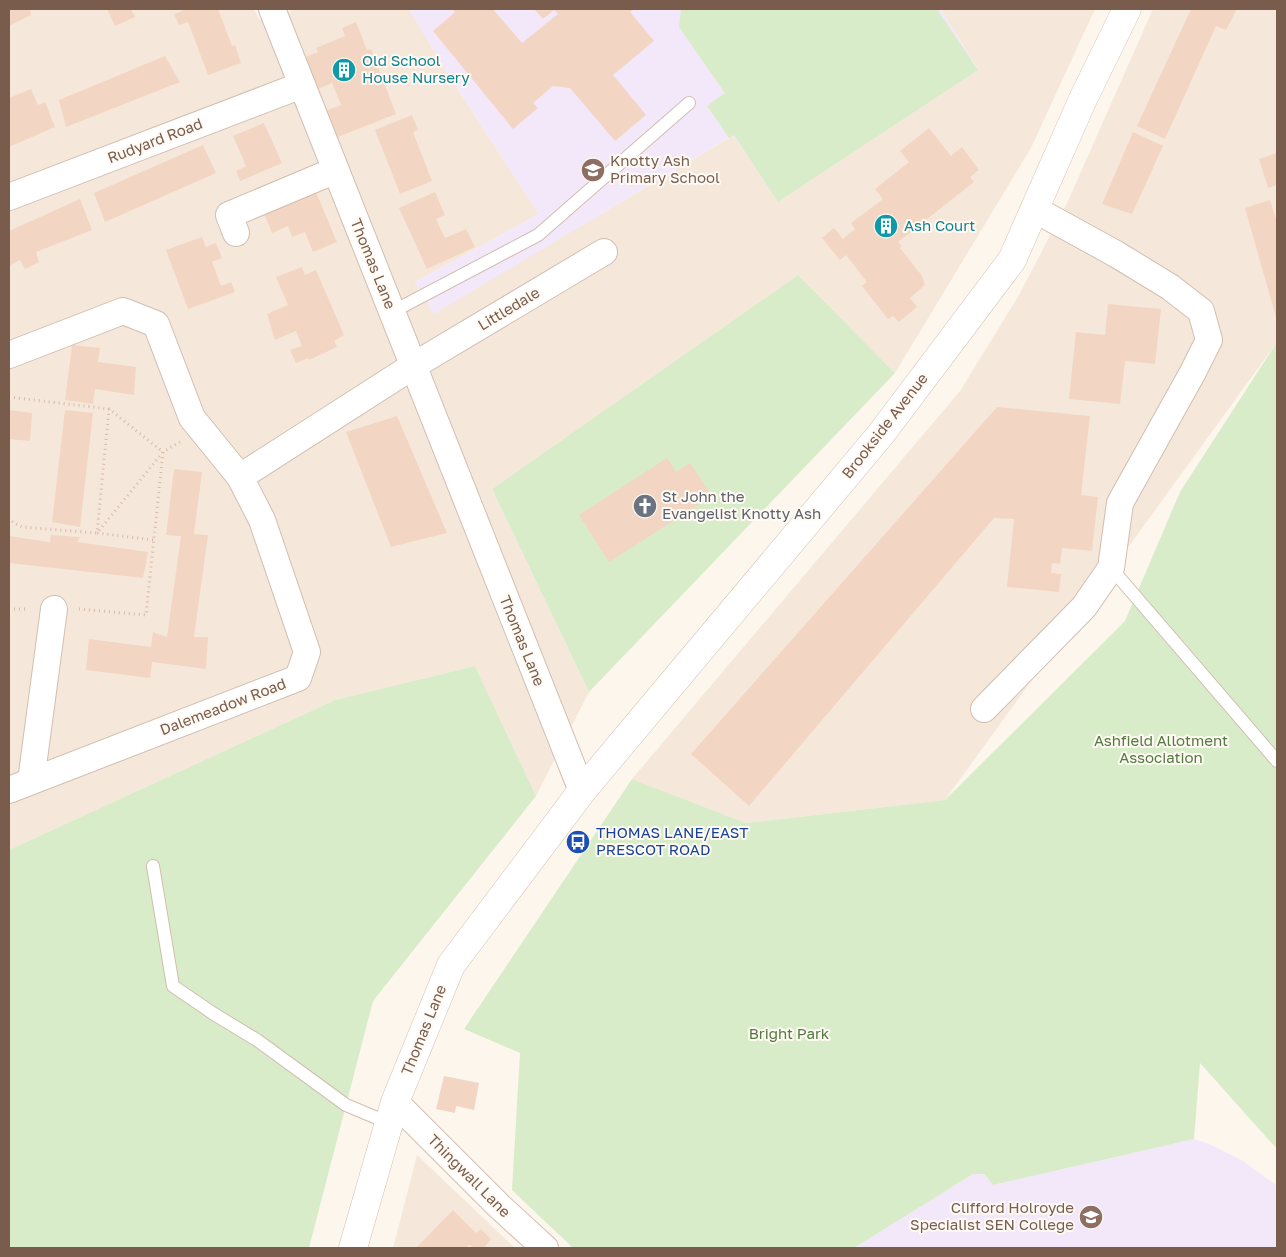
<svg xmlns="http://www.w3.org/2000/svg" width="1286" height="1257" font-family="'Golos Text',sans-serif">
  <rect width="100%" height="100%" fill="#fdf6ec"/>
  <path fill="#f5e8da" d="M 9,9 L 254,9 L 259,19 L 296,9 L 409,9 L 451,79 L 539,214 L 415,282 L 434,313 L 734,135 L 778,202 L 978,70 L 941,9 L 1095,9 L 1031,148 L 895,373 L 798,275 L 492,489 L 589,692 L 536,796 L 475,666 L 335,700 L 9,850 Z
    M 1153,9 L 1277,9 L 1277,342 L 945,800 L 746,823 L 632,779 L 960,391 L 1019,295 L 1068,201 Z
    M 417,1155 L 515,1248 L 393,1248 Z"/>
  <path fill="#f3e8fa" d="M 409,9 L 941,9 L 978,70 L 778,202 L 733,135 L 434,314 L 415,282 L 539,214 L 451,79 Z
    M 1194,1139 L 1209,1144 L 1243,1161 L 1277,1186 L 1277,1248 L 854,1248 L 973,1174 L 984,1174 L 993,1185 Z"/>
  <path fill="#d8ecc9" d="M 681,9 L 937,9 L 978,70 L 778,202 L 734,135 L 729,138 L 707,106 L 725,93 L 679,27 Z
    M 798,275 L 895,373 L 589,692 L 492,489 Z
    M 1277,342 L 1277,1149 L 1200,1063 L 1194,1139 L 993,1185 L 984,1174 L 973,1174 L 854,1248 L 573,1248 L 512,1190 L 520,1053 L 464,1029 L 632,779 L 746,823 L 945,800 L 1125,621 L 1180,492 Z
    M 475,666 L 536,796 L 373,1001 L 309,1248 L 9,1248 L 9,850 L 335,700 Z"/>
  <path fill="#f3d5c3" d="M 9,9 L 30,9 L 31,15 L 9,26 Z
    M 107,9 L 131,9 L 135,17 L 115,26 Z
    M 187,9 L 218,9 L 232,46 L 235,45 L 241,63 L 208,75 L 188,22 L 179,25 L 174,14 Z
    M 452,9 L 493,9 L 522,43 L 558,14 L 554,10 L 543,19 L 534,9 L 634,9 L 630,12 L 654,41 L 613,75 L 646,115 L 615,141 L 570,88 L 553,86 L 533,103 L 538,108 L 513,129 L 433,31 L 455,12 Z
    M 1191,9 L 1237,9 L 1226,30 L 1216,26 L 1165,139 L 1137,126 Z
    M 356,22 L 367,50 L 371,49 L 396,114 L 335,138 L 325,111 L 341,105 L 332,83 L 316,90 L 303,58 L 318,52 L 316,48 L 345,36 L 342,28 Z
    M 165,56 L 180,82 L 66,127 L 59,100 Z
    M 31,89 L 38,105 L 45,102 L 55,127 L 9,147 L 9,98 Z
    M 412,115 L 418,130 L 413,132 L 432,181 L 400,194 L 375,130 Z
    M 264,123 L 282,163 L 240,181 L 236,171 L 246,166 L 233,136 Z
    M 929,128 L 951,156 L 962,147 L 979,170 L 970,177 L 974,182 L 898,242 L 902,246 L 900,248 L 922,276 L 925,285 L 910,298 L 917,307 L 899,322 L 893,316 L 888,319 L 862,286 L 867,282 L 846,255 L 840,260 L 822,238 L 834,228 L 843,239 L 855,229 L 851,223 L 883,199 L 875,189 L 909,162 L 900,151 Z
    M 1133,132 L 1163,146 L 1132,214 L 1102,204 Z
    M 203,145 L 216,173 L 105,222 L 94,193 Z
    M 1277,153 L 1277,185 L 1268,188 L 1259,159 Z
    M 315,190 L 337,242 L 313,252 L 305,232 L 292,237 L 288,226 L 272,233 L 263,211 Z
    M 435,192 L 445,215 L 436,219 L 445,238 L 466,229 L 475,247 L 427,269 L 399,208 Z
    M 80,199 L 92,230 L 36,252 L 39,262 L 25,269 L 20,260 L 9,266 L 9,231 Z
    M 1270,200 L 1277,222 L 1277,321 L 1245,208 Z
    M 202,237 L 206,247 L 216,243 L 222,258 L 212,262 L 221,286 L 231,282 L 235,292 L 188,309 L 166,250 Z
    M 302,267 L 305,275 L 316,270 L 344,335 L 334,341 L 337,347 L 309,360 L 308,358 L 296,363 L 290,350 L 302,346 L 296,331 L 275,340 L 267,314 L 288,305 L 276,277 Z
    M 1108,304 L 1161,309 L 1155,364 L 1125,361 L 1120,404 L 1069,399 L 1076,332 L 1105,335 Z
    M 72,345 L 100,348 L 98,362 L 136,367 L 134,395 L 95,389 L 93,404 L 65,400 Z
    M 997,407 L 1090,416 L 1081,495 L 1098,497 L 1092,551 L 1062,548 L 1060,564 L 1052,563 L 1051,573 L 1061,574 L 1059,592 L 1007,587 L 1014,519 L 994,518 L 749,806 L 691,754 Z
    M 9,410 L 32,413 L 30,441 L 9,439 Z
    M 65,410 L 93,413 L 80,527 L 52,522 Z
    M 397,416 L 447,533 L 391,547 L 346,432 Z
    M 667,458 L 676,472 L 690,463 L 712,496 L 609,562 L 579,515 Z
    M 174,469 L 202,472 L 194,534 L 208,535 L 194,637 L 208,637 L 206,669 L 152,662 L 150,678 L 86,670 L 89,639 L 151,647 L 153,632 L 167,637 L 181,536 L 166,535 Z
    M 51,535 L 80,537 L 77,542 L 148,552 L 143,578 L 9,563 L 9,536 L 50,542 Z
    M 444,1076 L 479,1083 L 474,1110 L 456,1106 L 455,1113 L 436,1109 Z
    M 453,1210 L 476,1233 L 481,1229 L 491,1239 L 484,1248 L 474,1248 L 469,1245 L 466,1248 L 416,1248 Z"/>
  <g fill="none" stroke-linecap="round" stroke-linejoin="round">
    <g stroke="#d1beb0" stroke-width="14">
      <path id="lane" d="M 392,312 L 538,235 L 689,103
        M 1111,568 L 1277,761
        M 153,866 L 173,986 L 214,1014 L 257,1040 L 346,1105 L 389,1123"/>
    </g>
    <g stroke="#d1beb0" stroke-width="28">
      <path id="street" d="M 272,9 L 582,791
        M 9,197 L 302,85
        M 236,233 L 229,215 L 336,170
        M 9,355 L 123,311 L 156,324 L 192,418 L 240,477
        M 984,709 L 1084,607 L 1111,568 L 1120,503 L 1193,372 L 1209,340 L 1201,311 L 1170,287 L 1116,254 L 1034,209
        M 31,781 L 54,609
        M 9,790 L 298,678 L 307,652 L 262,520 L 240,477 L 413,366 L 604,252
        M 395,1102 L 499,1206 L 545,1248"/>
    </g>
    <g stroke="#d6c0b0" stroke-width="29">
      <path id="secondary" d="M 353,1248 L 395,1102 L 451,965 L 582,791 L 881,434 L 1012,260 L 1083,99 L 1127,9"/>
    </g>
    <path stroke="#d9b8a5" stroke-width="3" stroke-dasharray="1 4" stroke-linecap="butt" d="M 9,397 L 109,409 L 163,452 L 97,533 L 22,527 L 9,520
      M 109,409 L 97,533 L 154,540
      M 9,609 L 28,609
      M 79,609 L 146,615 L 163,452 L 180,442"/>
    <use href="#lane" stroke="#fff" stroke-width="12"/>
    <use href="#street" stroke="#fff" stroke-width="26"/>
    <use href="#secondary" stroke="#fff" stroke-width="28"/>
  </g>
  <defs>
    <g id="building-disc" transform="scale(1.25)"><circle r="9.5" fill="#0f9aa8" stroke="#fffaf3"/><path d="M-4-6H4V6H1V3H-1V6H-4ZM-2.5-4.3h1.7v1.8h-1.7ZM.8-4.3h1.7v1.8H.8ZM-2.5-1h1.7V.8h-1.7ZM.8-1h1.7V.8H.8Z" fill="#fff"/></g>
    <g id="school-disc" transform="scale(1.25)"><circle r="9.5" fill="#8d6e63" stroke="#fffaf3"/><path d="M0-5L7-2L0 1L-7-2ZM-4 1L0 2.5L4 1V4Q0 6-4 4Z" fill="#fff"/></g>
    <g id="church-disc" transform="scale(1.25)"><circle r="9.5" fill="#6b7280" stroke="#fffaf3"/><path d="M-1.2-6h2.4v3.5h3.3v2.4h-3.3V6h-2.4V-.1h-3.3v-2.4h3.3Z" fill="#fff"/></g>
    <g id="bus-disc" transform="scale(1.25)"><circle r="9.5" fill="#1a4fb4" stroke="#fffaf3"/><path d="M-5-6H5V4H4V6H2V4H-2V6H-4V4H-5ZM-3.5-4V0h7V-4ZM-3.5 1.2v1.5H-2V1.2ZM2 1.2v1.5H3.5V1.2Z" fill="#fff"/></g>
  </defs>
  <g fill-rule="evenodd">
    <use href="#building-disc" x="344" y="70"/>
    <use href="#school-disc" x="593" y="170"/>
    <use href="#building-disc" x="886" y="226"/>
    <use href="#church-disc" x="645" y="506"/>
    <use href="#bus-disc" x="578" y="842"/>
    <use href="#school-disc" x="1091" y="1217"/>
  </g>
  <g text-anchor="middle" stroke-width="4" stroke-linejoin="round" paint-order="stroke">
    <g font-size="15" fill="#0d838f" stroke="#fffaf3" text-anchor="start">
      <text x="362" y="66">Old School<tspan x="362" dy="17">House Nursery</tspan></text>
      <text x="904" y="231">Ash Court</text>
    </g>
    <g font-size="15" fill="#7a5c4d" stroke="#fffaf3">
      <text transform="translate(155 141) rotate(-21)" y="5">Rudyard Road</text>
      <text transform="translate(373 264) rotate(68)" y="5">Thomas Lane</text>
      <text transform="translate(509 309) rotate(-31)" y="5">Littledale</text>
      <text transform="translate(885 426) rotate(-52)" y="5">Brookside Avenue</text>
      <text transform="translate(522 641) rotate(68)" y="5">Thomas Lane</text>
      <text transform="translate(223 707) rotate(-21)" y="5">Dalemeadow Road</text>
      <text transform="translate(424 1030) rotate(-68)" y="5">Thomas Lane</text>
      <text transform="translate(469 1176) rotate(45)" y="5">Thingwall Lane</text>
    </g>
    <g font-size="15" fill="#785e54" stroke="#fffaf3" text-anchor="start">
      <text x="610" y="166">Knotty Ash<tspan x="610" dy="17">Primary School</tspan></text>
      <text x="1074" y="1213" text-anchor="end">Clifford Holroyde<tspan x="1074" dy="17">Specialist SEN College</tspan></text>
    </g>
    <g font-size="15" fill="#5b616d" stroke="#fffaf3" text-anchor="start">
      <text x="662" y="502">St John the<tspan x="662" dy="17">Evangelist Knotty Ash</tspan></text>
    </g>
    <g font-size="15" fill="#537a41" stroke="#fffaf3">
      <text x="1161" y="746">Ashfield Allotment<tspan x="1161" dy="17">Association</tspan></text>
      <text x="789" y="1039">Bright Park</text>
    </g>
    <g font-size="15" fill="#164399" stroke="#fffaf3" text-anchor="start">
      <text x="596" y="838">THOMAS LANE/EAST<tspan x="596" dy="17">PRESCOT ROAD</tspan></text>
    </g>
  </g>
  <rect width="1286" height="1257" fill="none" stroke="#7a5c4d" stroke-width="20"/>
</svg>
